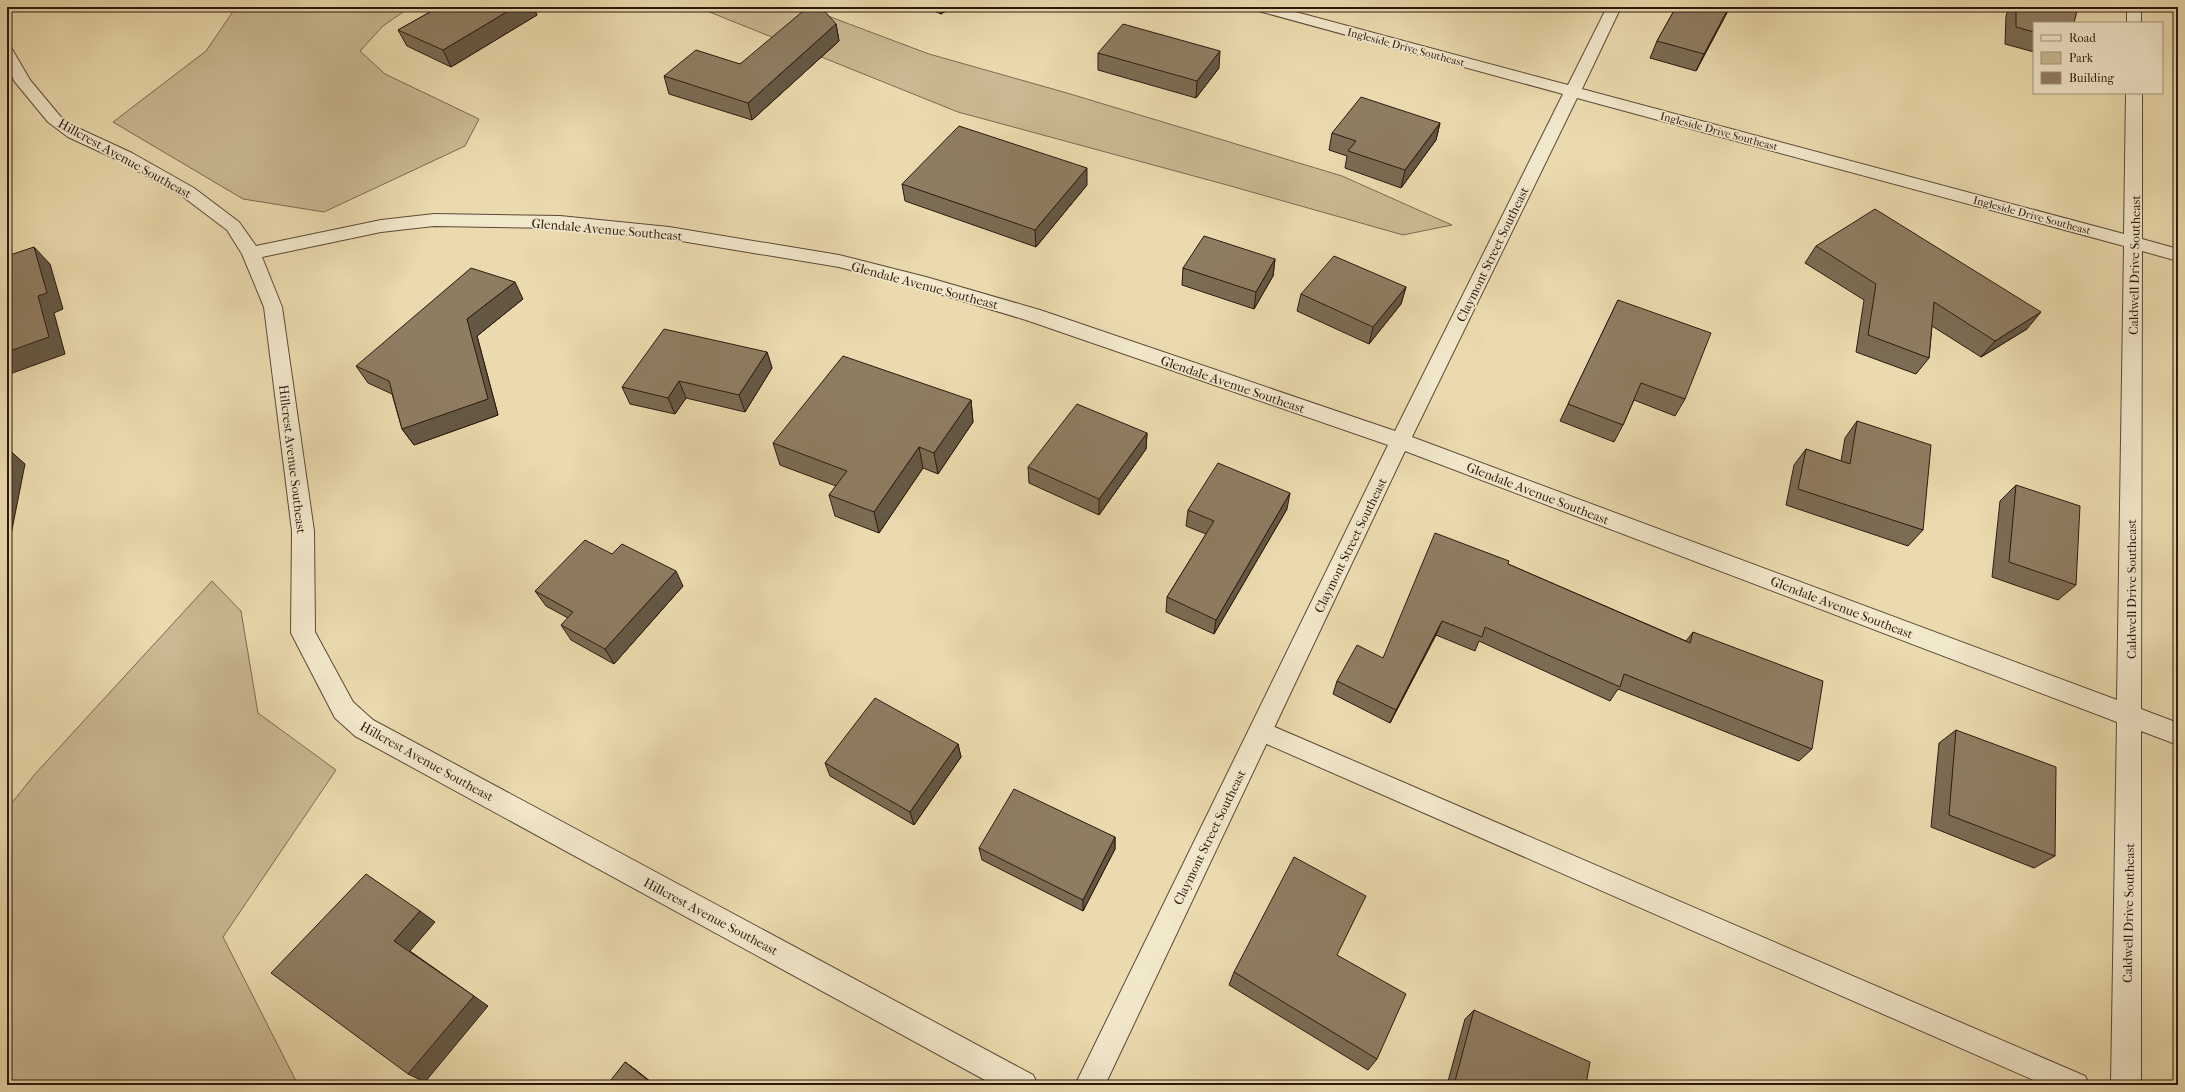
<svg xmlns="http://www.w3.org/2000/svg" width="2185" height="1092" font-family="'IM FELL French Canon',serif">
  <rect width="100%" height="100%" fill="#eadaad"/>
  <filter id="stains"><feTurbulence type="fractalNoise" baseFrequency=".005" numOctaves="4"/><feColorMatrix values="0 0 0 0 .2 0 0 0 0 .09 0 0 0 0 .02 0 0 0 .5 -.17"/></filter>
  <radialGradient id="worn" r=".72"><stop offset=".6" stop-color="#630" stop-opacity="0"/><stop offset="1" stop-color="#630" stop-opacity=".3"/></radialGradient>
  <path fill="#cab992" stroke="#7c6951" d="M 236,7 L 410,7 L 383,26 L 360,51 L 385,74 L 479,119 L 465,146 L 324,212 L 243,199 L 113,122 L 206,51 Z
    M 697,7 L 804,7 L 929,54 L 1067,93 L 1342,176 L 1452,225 L 1403,235 L 1227,185 L 958,112 Z
    M 212,581 L 241,611 L 258,713 L 336,770 L 223,937 L 296,1081 L 300,1085 L 7,1085 L 7,809 L 35,774 Z"/>
  <g fill="none" stroke-linecap="round" stroke-linejoin="round">
    <g stroke="#5c4937" stroke-width="2">
      <path id="service" d="M 1261,721 L 2085,1076 L 2089,1085 L 2045,1085 L 1253,738 L 1250,731 L 1253,724 Z"/>
    </g>
    <g stroke="#5c4937" stroke-width="2">
      <path id="minor" d="M 1253,7 L 1277,7 L 1568,85 L 1607,7 L 1621,7 L 1582,89 L 2124,234 L 2126,93 L 2142,93 L 2142,239 L 2178,249 L 2178,261 L 2142,251 L 2141,709 L 2178,723 L 2178,745 L 2141,731 L 2141,1085 L 2111,1085 L 2117,722 L 1405,451 L 1105,1085 L 1075,1085 L 1388,445 L 1026,320 L 916,287 L 839,267 L 669,239 L 560,228 L 434,226 L 381,232 L 262,257 L 282,307 L 314,531 L 315,632 L 353,702 L 373,720 L 1033,1075 L 1038,1085 L 994,1085 L 355,736 L 335,718 L 291,633 L 292,531 L 264,307 L 242,254 L 227,230 L 182,196 L 120,161 L 68,137 L 48,122 L 15,82 L 7,67 L 7,47 L 12,49 L 30,80 L 60,116 L 80,129 L 132,153 L 194,188 L 239,222 L 256,246 L 381,220 L 434,214 L 560,216 L 669,227 L 839,255 L 926,277 L 1040,310 L 1395,431 L 1563,94 L 1255,10 ZM 1577,98 L 2124,246 L 2117,700 L 1412,437 Z
        M 2127,7 L 2141,7 L 2141,23 L 2127,23 Z"/>
    </g>
    <use href="#service" fill="#f1e7ca" fill-rule="evenodd"/>
    <use href="#minor" fill="#f1e7ca" fill-rule="evenodd"/>
  </g>
  <path fill="#7b6c54" stroke="#2d1910" d="M 439,7 L 533,7 L 537,15 L 451,67 L 407,46 L 398,30 Z
    M 925,7 L 952,7 L 941,14 Z
    M 1676,7 L 1730,7 L 1696,71 L 1650,58 L 1657,41 Z
    M 2009,7 L 2078,7 L 2034,23 L 2034,52 L 2005,44 L 2006,16 Z
    M 836,24 L 839,41 L 752,120 L 669,94 L 664,76 L 740,64 Z
    M 1098,53 L 1219,68 L 1196,98 L 1098,70 Z
    M 1440,123 L 1436,140 L 1401,188 L 1345,168 L 1347,156 L 1329,150 L 1332,133 Z
    M 902,184 L 1087,185 L 1036,247 L 905,201 Z
    M 1816,246 L 2027,329 L 1981,357 L 1932,326 L 1929,358 L 1916,374 L 1856,352 L 1864,300 L 1805,263 Z
    M 1275,259 L 1273,276 L 1254,309 L 1182,285 L 1183,268 Z
    M 1406,287 L 1401,304 L 1369,344 L 1297,311 L 1301,294 Z
    M 523,299 L 477,336 L 498,415 L 414,445 L 402,429 L 392,394 L 368,383 L 356,366 Z
    M 1618,300 L 1685,399 L 1675,416 L 1634,400 L 1623,425 L 1614,442 L 1560,421 Z
    M 767,352 L 772,368 L 745,412 L 686,398 L 675,414 L 630,404 L 622,387 Z
    M 971,400 L 973,422 L 938,474 L 923,468 L 879,533 L 835,516 L 829,495 L 836,486 L 780,465 L 773,443 Z
    M 1857,421 L 1923,530 L 1908,546 L 1786,505 L 1794,465 L 1806,449 L 1841,461 L 1845,438 Z
    M 1147,433 L 1146,449 L 1099,515 L 1029,483 L 1028,467 Z
    M 2016,485 L 2076,585 L 2058,600 L 1992,577 L 2000,501 Z
    M 1287,509 L 1214,634 L 1166,612 L 1167,597 L 1206,534 L 1186,526 L 1188,510 Z
    M 612,554 L 683,586 L 614,664 L 571,640 L 561,625 L 568,618 L 546,606 L 535,591 Z
    M 1508,564 L 1686,641 L 1693,632 L 1812,749 L 1799,761 L 1618,689 L 1610,701 L 1479,641 L 1475,651 L 1436,635 L 1390,723 L 1333,694 L 1337,681 L 1383,658 Z
    M 1956,730 L 2055,856 L 2034,868 L 1931,827 L 1939,743 Z
    M 958,744 L 961,757 L 914,825 L 830,776 L 825,763 Z
    M 1115,837 L 1115,849 L 1083,911 L 982,860 L 979,848 Z
    M 1337,955 L 1377,1059 L 1368,1070 L 1229,985 L 1234,972 Z
    M 1474,1010 L 1586,1085 L 1447,1085 L 1465,1019 Z"/>
  <path fill="#645845" stroke="#2d1910" d="M 515,7 L 533,7 L 537,15 L 451,67 L 443,50 Z
    M 940,7 L 952,7 L 941,14 Z
    M 1729,7 L 1730,7 L 1696,71 L 1704,54 Z
    M 836,24 L 839,41 L 752,120 L 748,103 Z
    M 1220,51 L 1219,68 L 1196,98 L 1197,81 Z
    M 1440,123 L 1436,140 L 1401,188 L 1405,170 Z
    M 1087,168 L 1087,185 L 1036,247 L 1035,230 Z
    M 34,247 L 50,264 L 63,309 L 54,313 L 65,354 L 7,375 L 7,352 L 38,296 Z
    M 1275,259 L 1273,276 L 1254,309 L 1256,292 Z
    M 515,282 L 523,299 L 477,336 L 498,415 L 414,445 L 402,429 L 467,319 Z
    M 1406,287 L 1401,304 L 1369,344 L 1373,327 Z
    M 2041,312 L 2027,329 L 1981,357 L 1995,341 Z
    M 767,352 L 772,368 L 745,412 L 739,395 Z
    M 679,381 L 686,398 L 675,414 L 668,398 Z
    M 971,400 L 973,422 L 938,474 L 934,453 Z
    M 1147,433 L 1146,449 L 1099,515 L 1099,499 Z
    M 919,447 L 923,468 L 879,533 L 874,512 Z
    M 7,448 L 25,464 L 7,555 Z
    M 1290,493 L 1287,509 L 1214,634 L 1216,620 Z
    M 676,571 L 683,586 L 614,664 L 605,649 Z
    M 1442,621 L 1436,635 L 1390,723 L 1396,710 Z
    M 958,744 L 961,757 L 914,825 L 910,812 Z
    M 1115,837 L 1115,849 L 1083,911 L 1083,900 Z
    M 420,911 L 435,922 L 410,951 L 488,1006 L 425,1082 L 408,1074 L 394,941 Z
    M 625,1062 L 636,1070 L 655,1085 L 654,1085 Z"/>
  <path fill="#8f7d62" stroke="#2d1910" d="M 439,7 L 515,7 L 443,50 L 398,30 Z
    M 808,7 L 821,7 L 836,24 L 748,103 L 664,76 L 696,50 L 740,64 Z
    M 1676,7 L 1729,7 L 1704,54 L 1657,41 Z
    M 2016,7 L 2078,7 L 2074,23 L 2034,23 L 2034,32 L 2016,27 Z
    M 1123,24 L 1220,51 L 1197,81 L 1098,53 Z
    M 1361,97 L 1440,123 L 1405,170 L 1348,151 L 1356,141 L 1332,133 Z
    M 959,126 L 1087,168 L 1035,230 L 902,184 Z
    M 1875,209 L 2041,312 L 1995,341 L 1934,302 L 1929,358 L 1868,335 L 1876,284 L 1816,246 Z
    M 1204,236 L 1275,259 L 1256,292 L 1183,268 Z
    M 34,247 L 47,293 L 38,296 L 49,337 L 7,352 L 7,256 Z
    M 1334,256 L 1406,287 L 1373,327 L 1301,294 Z
    M 471,268 L 515,282 L 467,319 L 488,399 L 402,429 L 389,381 L 356,366 Z
    M 1618,300 L 1711,333 L 1685,399 L 1641,383 L 1623,425 L 1568,404 Z
    M 664,329 L 767,352 L 739,395 L 679,381 L 668,398 L 622,387 Z
    M 843,356 L 971,400 L 934,453 L 919,447 L 874,512 L 829,495 L 847,471 L 773,443 Z
    M 1077,404 L 1147,433 L 1099,499 L 1028,467 Z
    M 1857,421 L 1931,445 L 1923,530 L 1798,489 L 1806,449 L 1850,464 Z
    M 1218,463 L 1290,493 L 1216,620 L 1167,597 L 1214,521 L 1188,510 Z
    M 2016,485 L 2080,506 L 2076,585 L 2009,562 Z
    M 1435,533 L 1509,561 L 1508,564 L 1690,643 L 1693,632 L 1823,681 L 1812,749 L 1624,674 L 1620,687 L 1485,627 L 1482,637 L 1442,621 L 1396,710 L 1337,681 L 1357,645 L 1383,658 Z
    M 585,540 L 612,554 L 622,544 L 676,571 L 605,649 L 561,625 L 573,612 L 535,591 Z
    M 875,698 L 958,744 L 910,812 L 825,763 Z
    M 1956,730 L 2056,767 L 2055,856 L 1949,815 Z
    M 1014,789 L 1115,837 L 1083,900 L 979,848 Z
    M 1294,857 L 1366,896 L 1337,955 L 1406,994 L 1377,1059 L 1234,972 Z
    M 366,874 L 420,911 L 394,941 L 474,996 L 408,1074 L 271,973 Z
    M 1474,1010 L 1590,1062 L 1586,1085 L 1454,1085 Z
    M 625,1062 L 654,1085 L 607,1085 Z"/>
  <g text-anchor="middle" stroke-width="3.5" stroke-linejoin="round" paint-order="stroke">
    <g font-size="11" fill="#2d1910" stroke="#f1e7ca">
      <text transform="translate(1406 47) rotate(15)" y="4">Ingleside Drive Southeast</text>
      <text transform="translate(1719 131) rotate(15)" y="4">Ingleside Drive Southeast</text>
      <text transform="translate(2032 215) rotate(15)" y="4">Ingleside Drive Southeast</text>
    </g>
    <g font-size="13" fill="#2d1910" stroke="#f1e7ca">
      <text transform="translate(125 158) rotate(29)" y="5">Hillcrest Avenue Southeast</text>
      <text transform="translate(607 229) rotate(5)" y="5">Glendale Avenue Southeast</text>
      <text transform="translate(1492 254) rotate(-64)" y="5">Claymont Street Southeast</text>
      <text transform="translate(2134 265) rotate(-89)" y="5">Caldwell Drive Southeast</text>
      <text transform="translate(925 285) rotate(15)" y="5">Glendale Avenue Southeast</text>
      <text transform="translate(1233 384) rotate(19)" y="5">Glendale Avenue Southeast</text>
      <text transform="translate(293 459) rotate(83)" y="5">Hillcrest Avenue Southeast</text>
      <text transform="translate(1538 493) rotate(21)" y="5">Glendale Avenue Southeast</text>
      <text transform="translate(1350 545) rotate(-64)" y="5">Claymont Street Southeast</text>
      <text transform="translate(2131 589) rotate(-90)" y="5">Caldwell Drive Southeast</text>
      <text transform="translate(1842 607) rotate(21)" y="5">Glendale Avenue Southeast</text>
      <text transform="translate(427 761) rotate(29)" y="5">Hillcrest Avenue Southeast</text>
      <text transform="translate(1209 837) rotate(-64)" y="5">Claymont Street Southeast</text>
      <text transform="translate(2128 913) rotate(-89)" y="5">Caldwell Drive Southeast</text>
      <text transform="translate(711 916) rotate(28)" y="5">Hillcrest Avenue Southeast</text>
    </g>
  </g>
  <rect width="2185" height="1092" fill="none" stroke="#eadaad" stroke-width="24"/>
  <rect x="8" y="8" width="2169" height="1076" fill="none" stroke="#2d1910" stroke-width="2"/>
  <rect x="12" y="12" width="2161" height="1068" fill="none" stroke="#2d1910"/>
  <rect x="2033" y="22" width="130" height="72" fill="#f1e7ca" stroke="#a39580"/>
  <rect x="2041" y="35" width="20" height="6" fill="#f1e7ca" stroke="#a39580"/>
  <text x="2069" y="42" font-size="12" fill="#2d1910">Road</text>
  <rect x="2041" y="52" width="20" height="12" fill="#cab992" stroke="#a39580"/>
  <text x="2069" y="62" font-size="12" fill="#2d1910">Park</text>
  <rect x="2041" y="72" width="20" height="12" fill="#8f7d62" stroke="#a39580"/>
  <text x="2069" y="82" font-size="12" fill="#2d1910">Building</text>
  <rect width="100%" height="100%" filter="url(#stains)"/>
  <rect width="100%" height="100%" fill="url(#worn)"/>
</svg>
